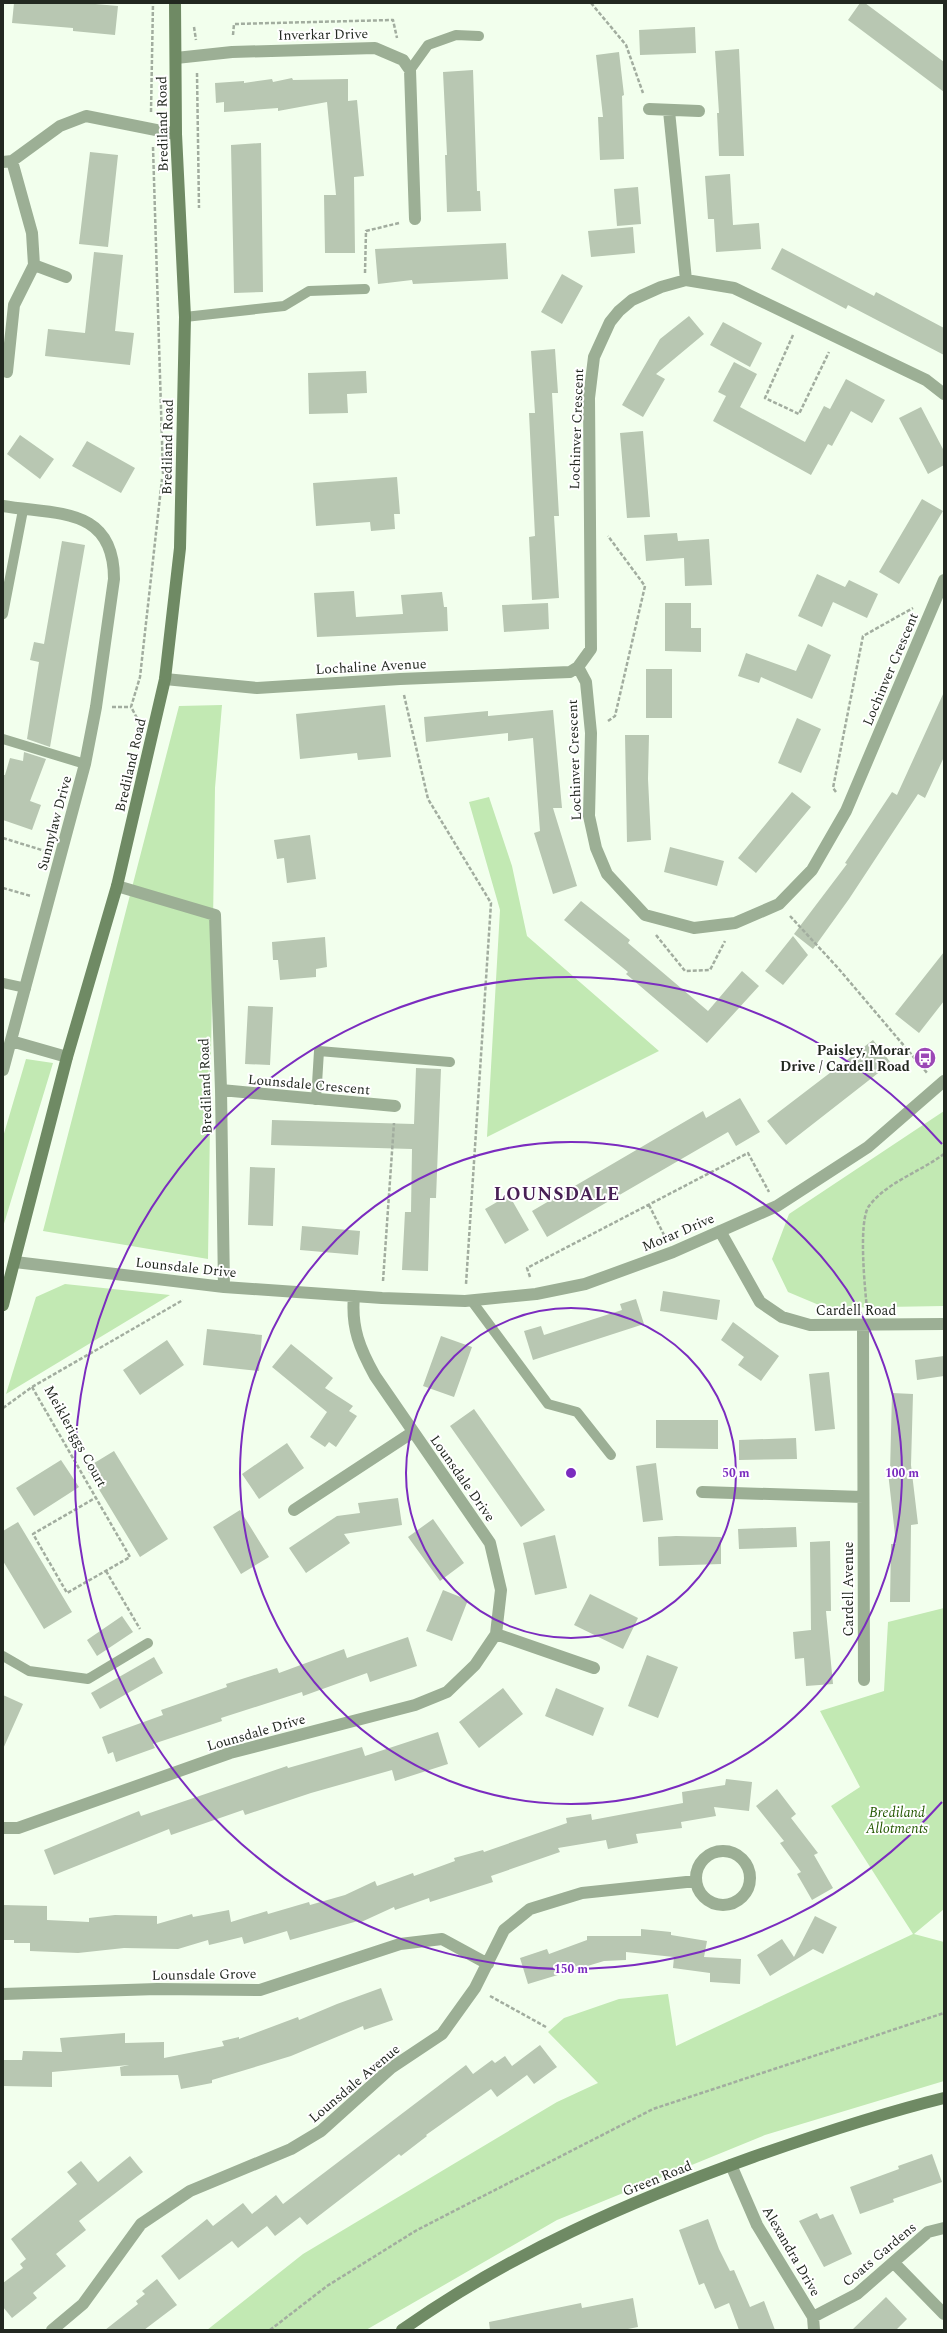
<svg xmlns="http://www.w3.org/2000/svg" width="947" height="2333" font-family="Spectral,serif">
  <rect width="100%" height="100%" fill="#f2ffed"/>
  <path fill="#c2e9b3" d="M 222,705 L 215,788 L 208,1259 L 43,1231 L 179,706 Z
    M 489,797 L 512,866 L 527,936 L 659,1051 L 487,1137 L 500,910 L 469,802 Z
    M 26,1059 L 53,1063 L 3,1227 L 3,1137 Z
    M 944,1111 L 944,1306 L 826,1308 L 788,1292 L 772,1259 L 789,1214 Z
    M 65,1284 L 170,1295 L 6,1394 L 36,1297 Z
    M 944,1608 L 944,1909 L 914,1934 L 944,1942 L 944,2081 L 765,2135 L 557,2220 L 366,2330 L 207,2330 L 303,2254 L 557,2102 L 598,2083 L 548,2032 L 564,2018 L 619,1999 L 668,1994 L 676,2046 L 913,1934 L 831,1806 L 860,1787 L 820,1711 L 884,1691 L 888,1622 Z"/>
  <path fill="#b8c7b2" d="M 14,3 L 84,3 L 118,6 L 115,35 L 73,31 L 73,28 L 12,23 Z
    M 860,3 L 865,3 L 944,62 L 944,92 L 848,20 Z
    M 695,27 L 696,53 L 640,55 L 639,30 Z
    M 739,49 L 744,156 L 719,156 L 717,113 L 719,113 L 715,51 Z
    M 619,52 L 624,95 L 622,96 L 624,159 L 600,160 L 598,117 L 603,117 L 596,55 Z
    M 473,70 L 477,191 L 480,191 L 481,211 L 447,212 L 445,155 L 447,155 L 443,72 Z
    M 292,78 L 293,80 L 348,79 L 348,101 L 357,100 L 364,176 L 354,177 L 355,253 L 325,253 L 324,195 L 336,195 L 327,102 L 278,111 L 278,108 L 224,112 L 224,102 L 216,103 L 215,83 L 244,81 L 244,83 L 272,79 L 273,82 Z
    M 261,143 L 263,292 L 234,293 L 231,145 Z
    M 90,152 L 118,155 L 108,247 L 79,244 Z
    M 730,174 L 733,225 L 759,223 L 761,249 L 716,252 L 714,219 L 708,219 L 705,176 Z
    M 638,187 L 641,224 L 617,226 L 614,189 Z
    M 633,227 L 635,253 L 591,257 L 588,231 Z
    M 506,243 L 508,279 L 413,284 L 412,280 L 378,284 L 375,249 Z
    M 782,248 L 874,296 L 876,292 L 944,328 L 944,355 L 848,305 L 846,309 L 771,269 Z
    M 94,252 L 123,255 L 115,331 L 134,333 L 130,365 L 45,356 L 48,329 L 85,333 Z
    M 562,274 L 583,286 L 562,324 L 541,312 Z
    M 689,316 L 704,334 L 656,374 L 665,379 L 643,417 L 622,405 L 660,339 Z
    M 723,322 L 762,343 L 750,367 L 710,345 Z
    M 555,349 L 558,393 L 552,393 L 559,516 L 554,516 L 559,598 L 532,600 L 529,537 L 535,536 L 529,413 L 535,413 L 531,351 Z
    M 734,362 L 757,374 L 740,407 L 805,442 L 824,406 L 830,409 L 846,379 L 885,400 L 872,423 L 851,411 L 832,446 L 828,444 L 811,475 L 713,421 L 726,396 L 718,392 Z
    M 366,371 L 367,393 L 347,394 L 348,413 L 309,414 L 308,373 Z
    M 921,407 L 944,451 L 944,465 L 928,474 L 899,418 Z
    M 643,431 L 650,517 L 627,518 L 620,433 Z
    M 20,435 L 54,459 L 40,479 L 7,454 Z
    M 87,441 L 135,468 L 121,493 L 72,466 Z
    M 397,477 L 400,514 L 394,514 L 395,529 L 371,531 L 370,522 L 316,526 L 313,483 Z
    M 922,499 L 943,511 L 899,584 L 879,572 Z
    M 677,533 L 678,541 L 709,539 L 712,585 L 685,586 L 684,558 L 646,561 L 644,535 Z
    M 62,541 L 85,545 L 50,747 L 27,739 L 39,662 L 30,660 L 34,642 L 44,644 Z
    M 817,574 L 845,587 L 849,580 L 878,594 L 867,618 L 833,602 L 822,627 L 798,616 Z
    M 354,591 L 356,617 L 403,614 L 401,595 L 442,592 L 444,607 L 447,607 L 448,631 L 317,637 L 314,593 Z
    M 548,603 L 549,629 L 504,632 L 502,605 Z
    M 665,603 L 691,603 L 691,628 L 701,628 L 701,652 L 665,651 Z
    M 808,644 L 831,655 L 812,699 L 761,677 L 759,683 L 738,676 L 746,653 L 796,671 Z
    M 646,669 L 672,669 L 672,718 L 646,718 Z
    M 944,692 L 944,757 L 925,798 L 918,794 L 849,899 L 813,949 L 794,934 L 847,864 L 845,863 L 892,792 L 897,795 Z
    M 385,705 L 391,757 L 358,760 L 357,753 L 300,759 L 296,714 Z
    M 553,710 L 562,808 L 553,808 L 577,886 L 553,894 L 534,833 L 540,831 L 533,738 L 508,741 L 508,733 L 426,742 L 424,717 L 488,711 L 488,716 Z
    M 797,718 L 821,729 L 801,773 L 778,763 Z
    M 625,735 L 649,735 L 648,779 L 651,840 L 627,842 Z
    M 24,752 L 46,759 L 30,801 L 41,805 L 32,830 L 3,820 L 3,775 L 5,775 L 10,758 L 23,761 Z
    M 792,792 L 811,807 L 756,873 L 738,858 Z
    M 310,835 L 316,879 L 287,883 L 284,858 L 277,859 L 274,840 Z
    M 670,847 L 724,861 L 717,886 L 664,872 Z
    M 581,901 L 630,940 L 628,943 L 708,1011 L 742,971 L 759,986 L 707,1043 L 626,974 L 628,972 L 564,920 Z
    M 793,936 L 808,955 L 783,985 L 765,971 Z
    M 325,937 L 327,967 L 316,969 L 316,977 L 280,980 L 278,960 L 273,960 L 272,942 Z
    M 944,952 L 944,1001 L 919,1033 L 895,1014 Z
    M 248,1006 L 273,1007 L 270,1065 L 245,1064 Z
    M 873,1040 L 891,1063 L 786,1145 L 767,1121 Z
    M 416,1068 L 441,1069 L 436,1198 L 430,1198 L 428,1271 L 402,1270 L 405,1212 L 411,1212 L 412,1149 L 271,1145 L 272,1120 L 414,1124 Z
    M 740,1098 L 760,1132 L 736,1146 L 728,1132 L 547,1237 L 532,1211 L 703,1111 L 706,1118 Z
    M 250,1167 L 275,1168 L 273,1226 L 248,1225 Z
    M 509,1195 L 529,1230 L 505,1244 L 485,1209 Z
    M 302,1226 L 360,1231 L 358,1255 L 300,1250 Z
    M 663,1291 L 720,1300 L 717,1320 L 660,1311 Z
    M 636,1299 L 644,1324 L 533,1360 L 524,1331 L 541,1326 L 544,1335 L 622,1310 L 620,1304 Z
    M 733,1322 L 779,1356 L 761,1381 L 738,1365 L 744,1357 L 721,1340 Z
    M 207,1329 L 262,1335 L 259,1371 L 203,1365 Z
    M 441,1336 L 472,1347 L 454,1397 L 423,1386 Z
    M 167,1340 L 184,1365 L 140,1395 L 123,1370 Z
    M 291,1344 L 333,1378 L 325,1388 L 353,1406 L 349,1411 L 357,1416 L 336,1447 L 329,1442 L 325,1447 L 310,1437 L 327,1412 L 272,1367 Z
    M 944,1356 L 944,1376 L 917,1380 L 915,1360 Z
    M 829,1372 L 835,1429 L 815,1431 L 809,1374 Z
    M 892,1393 L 913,1394 L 911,1465 L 918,1524 L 911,1525 L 910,1602 L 890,1602 L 891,1544 L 896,1544 L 888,1472 L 890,1472 Z
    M 474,1409 L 545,1510 L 521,1527 L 450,1426 Z
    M 656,1420 L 718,1420 L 718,1449 L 656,1448 Z
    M 796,1438 L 797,1459 L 739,1460 L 739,1440 Z
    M 287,1443 L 304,1468 L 259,1499 L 242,1474 Z
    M 114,1451 L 168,1539 L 140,1557 L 86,1468 Z
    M 61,1460 L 79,1487 L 34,1516 L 16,1488 Z
    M 656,1463 L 663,1520 L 643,1522 L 636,1466 Z
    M 398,1498 L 402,1525 L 344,1534 L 350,1543 L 306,1573 L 289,1548 L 337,1516 L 360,1513 L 358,1503 Z
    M 240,1510 L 269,1557 L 241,1574 L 213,1527 Z
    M 433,1519 L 464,1563 L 440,1581 L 408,1537 Z
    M 18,1522 L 72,1612 L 44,1629 L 3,1561 L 3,1531 Z
    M 796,1527 L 797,1547 L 739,1549 L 738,1529 Z
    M 555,1535 L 567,1588 L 535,1595 L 523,1543 Z
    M 676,1536 L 721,1537 L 721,1564 L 659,1566 L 658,1537 Z
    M 830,1541 L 831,1611 L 826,1611 L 833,1684 L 806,1686 L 804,1658 L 795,1659 L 793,1632 L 811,1630 L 810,1542 Z
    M 443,1590 L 468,1600 L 452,1641 L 426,1631 Z
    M 590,1594 L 638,1618 L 623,1649 L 574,1625 Z
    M 122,1616 L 133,1632 L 97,1656 L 87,1640 Z
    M 408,1637 L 417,1666 L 370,1682 L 367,1673 L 303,1696 L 302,1692 L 221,1718 L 222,1721 L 153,1744 L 155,1748 L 116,1762 L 113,1752 L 108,1754 L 102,1737 L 163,1715 L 161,1710 L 227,1687 L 226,1684 L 277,1668 L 279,1673 L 344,1649 L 347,1658 Z
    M 647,1655 L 678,1667 L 658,1718 L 628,1706 Z
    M 154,1657 L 163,1673 L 100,1709 L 91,1693 Z
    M 503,1688 L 523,1714 L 479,1748 L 459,1722 Z
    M 556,1688 L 604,1708 L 593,1736 L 545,1716 Z
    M 3,1695 L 23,1704 L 3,1749 Z
    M 438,1732 L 448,1764 L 395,1781 L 392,1770 L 311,1793 L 245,1815 L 243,1810 L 171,1835 L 169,1829 L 54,1875 L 44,1850 L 139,1811 L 141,1816 L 287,1766 L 288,1768 L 362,1747 L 365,1756 Z
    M 726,1779 L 752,1782 L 749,1811 L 714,1807 L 716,1816 L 681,1822 L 682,1828 L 636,1834 L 638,1843 L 608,1849 L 606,1840 L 558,1848 L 560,1852 L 491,1876 L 493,1882 L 430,1902 L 429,1898 L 395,1910 L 394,1907 L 359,1923 L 358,1921 L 290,1940 L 287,1931 L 244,1944 L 242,1937 L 209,1945 L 208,1940 L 178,1949 L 124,1948 L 78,1953 L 30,1951 L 30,1943 L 14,1943 L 14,1940 L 3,1940 L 3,1905 L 47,1906 L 47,1920 L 89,1922 L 89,1918 L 115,1915 L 157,1916 L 157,1924 L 192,1914 L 193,1917 L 229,1910 L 231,1922 L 267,1911 L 268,1914 L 309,1902 L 310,1905 L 345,1895 L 375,1881 L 377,1886 L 413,1873 L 414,1876 L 455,1861 L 454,1858 L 483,1850 L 484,1852 L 567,1823 L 566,1818 L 591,1814 L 592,1820 L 683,1803 L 682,1792 L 725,1785 Z
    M 777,1789 L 796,1814 L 791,1818 L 818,1853 L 814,1855 L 833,1888 L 812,1900 L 797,1874 L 801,1872 L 780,1843 L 784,1841 L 756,1806 Z
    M 815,1916 L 837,1927 L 823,1954 L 813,1949 L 770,1976 L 757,1955 L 782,1939 L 794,1957 Z
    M 641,1929 L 671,1932 L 671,1935 L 707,1941 L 704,1957 L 741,1959 L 740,1984 L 710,1982 L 710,1973 L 673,1968 L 674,1957 L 626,1952 L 626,1960 L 604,1961 L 528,1984 L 520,1958 L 547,1949 L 549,1954 L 587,1940 L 587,1936 L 641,1936 Z
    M 381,1988 L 393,2020 L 364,2030 L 363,2026 L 291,2056 L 212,2080 L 212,2083 L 181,2089 L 178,2075 L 121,2076 L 120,2067 L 129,2065 L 52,2072 L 52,2087 L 3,2086 L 3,2060 L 22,2060 L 23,2051 L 62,2052 L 60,2038 L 125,2033 L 125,2043 L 164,2042 L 164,2058 L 224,2046 L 222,2041 L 239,2037 L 239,2039 L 298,2017 L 299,2020 L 337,2004 Z
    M 540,2045 L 557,2067 L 534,2084 L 527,2075 L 497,2097 L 491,2089 L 426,2135 L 427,2136 L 401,2156 L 399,2154 L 307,2225 L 300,2217 L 275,2236 L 267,2226 L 238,2248 L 232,2241 L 179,2280 L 161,2256 L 207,2219 L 213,2226 L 243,2203 L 252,2214 L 276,2195 L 283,2204 L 466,2065 L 473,2074 L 492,2060 L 495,2063 L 505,2056 L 512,2066 Z
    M 932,2154 L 942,2182 L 893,2199 L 894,2202 L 860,2214 L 850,2187 L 899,2169 L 898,2166 Z
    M 130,2156 L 143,2172 L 79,2221 L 86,2230 L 56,2254 L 66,2266 L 33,2293 L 37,2298 L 12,2318 L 3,2307 L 3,2283 L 23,2268 L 20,2264 L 26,2259 L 11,2239 L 77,2184 L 67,2172 L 81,2161 L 98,2182 Z
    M 817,2213 L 820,2219 L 833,2214 L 852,2254 L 824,2267 L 799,2221 Z
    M 708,2219 L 719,2249 L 730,2271 L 734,2270 L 750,2307 L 764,2301 L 775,2330 L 739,2330 L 729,2303 L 715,2309 L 704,2283 L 699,2285 L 679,2230 Z
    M 157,2279 L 177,2305 L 144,2330 L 105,2330 L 138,2304 L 136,2301 L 145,2294 L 142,2291 Z
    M 886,2297 L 907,2319 L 896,2330 L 852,2330 Z
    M 633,2298 L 638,2327 L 623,2330 L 490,2330 L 489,2322 L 581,2303 L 582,2308 Z"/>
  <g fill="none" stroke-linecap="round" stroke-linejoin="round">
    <path stroke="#a2ad9f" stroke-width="2.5" stroke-dasharray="4 2" stroke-linecap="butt" d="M 591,3 L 626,45 L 643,93
      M 194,27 L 196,40
      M 233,35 L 234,24 L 393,20 L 397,38
      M 197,73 L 199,208
      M 151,112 L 153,3
      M 153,147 L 163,474
      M 365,273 L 366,231 L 399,223
      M 793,335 L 765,398 L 799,414 L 829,352
      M 404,695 L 428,799 L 491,903 L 466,1284
      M 112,707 L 131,707
      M 137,718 L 131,707 L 140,677 L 162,479
      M 608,721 L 615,716 L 645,586 L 608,536
      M 836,792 L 833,788 L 863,636 L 913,608
      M 3,838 L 45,851
      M 3,888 L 31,896
      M 790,916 L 838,968 L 928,1074
      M 656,935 L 685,971 L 710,970 L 725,941
      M 649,1205 L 665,1237
      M 530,1277 L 527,1268 L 748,1153 L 769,1192
      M 383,1281 L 394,1123
      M 867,1309 C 865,1289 858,1221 869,1206 C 887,1182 920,1172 944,1154
      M 32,1387 L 130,1557 L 67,1593 L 33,1534 L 95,1498
      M 3,1408 L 32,1387 L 183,1300
      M 106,1571 L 140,1629
      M 490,1996 L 546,2027
      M 270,2330 L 327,2286 L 417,2230 L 653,2109 L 944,2013"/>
    <path stroke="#9caf95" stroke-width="10" d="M 410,70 L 428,45 L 456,35 L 479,36
      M 185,317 L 284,306 L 309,291 L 365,289
      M 3,614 L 23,510
      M 3,739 L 85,764
      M 3,983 L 26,988
      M 316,1100 L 319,1051 L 450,1062
      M 471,1300 L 548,1404 L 577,1412 L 611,1455
      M 3,1656 L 29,1671 L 88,1679 L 148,1643"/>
    <path stroke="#9caf95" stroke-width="12" d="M 176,58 L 232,52 L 375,48 L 403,60 L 410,70 L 415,219
      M 649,109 L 699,111
      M 669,111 L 686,280
      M 3,162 L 12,161 L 60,126 L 86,116 L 176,134
      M 34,265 L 66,277
      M 7,372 L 14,305 L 34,265 L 32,233 L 12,161
      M 944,394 L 926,380 L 734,288 L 686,280 L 661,287 L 632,300 L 619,311 L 610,322 L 594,357 L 589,398 L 591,649 L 578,667 L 586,682 L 591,733 L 589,816 L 596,848 L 607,874 L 645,915 L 694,928 L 735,923 L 779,904 L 812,870 L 846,811 L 944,580
      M 3,506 C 56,515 114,506 114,579 L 96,707 L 85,764 L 3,1070
      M 165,679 L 257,688 L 400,679 L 570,672 L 578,667
      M 117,886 L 215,915 L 221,1090 L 224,1287
      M 11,1041 L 67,1057
      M 221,1090 L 395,1106
      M 720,1231 L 760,1302 L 782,1317 L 810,1325 L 944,1324
      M 15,1262 L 224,1287 L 382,1298 L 465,1301 L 536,1294 L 585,1284 L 673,1252 L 777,1206 L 868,1147 L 944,1081
      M 863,1325 L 864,1680
      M 702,1492 L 863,1497
      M 294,1510 L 413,1432
      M 496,1634 L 594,1668
      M 3,1828 L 18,1828 L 230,1753 L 415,1705 L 447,1692 L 475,1665 L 496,1634 L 501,1590 L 490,1543 L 375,1376 C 360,1349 351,1328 354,1296
      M696 1878a27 27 0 1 1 54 0a27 27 0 1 1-54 0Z
      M 3,1994 L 157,1989 L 260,1990 L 400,1944 L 442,1939 L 488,1964
      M 731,2165 L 757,2225 L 813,2317 L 814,2330
      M 894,2263 L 944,2314
      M 813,2317 L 857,2294 L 928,2232 L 944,2228
      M 52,2330 L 83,2304 L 141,2224 L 190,2191 L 291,2149 L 321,2131 L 391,2068 L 442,2034 L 475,1988 L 504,1930 L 530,1909 L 582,1893 L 696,1881"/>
    <path stroke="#6f8a64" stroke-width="12" d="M 3,1305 L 67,1057 L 117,886 L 165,679 L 180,548 L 185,317 L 176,134 L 175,3
      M 402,2330 C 509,2254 630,2201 753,2157 C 816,2135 879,2114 944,2098"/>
  </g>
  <g fill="none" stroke="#7b2cbf" stroke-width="2">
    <circle cx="571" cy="1473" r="165"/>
    <circle cx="571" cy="1473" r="331"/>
    <path d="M942 1802A496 496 0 1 1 942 1144"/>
  </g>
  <defs>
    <g id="bus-disc" transform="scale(1.15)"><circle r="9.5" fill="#9c48b6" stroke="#fff"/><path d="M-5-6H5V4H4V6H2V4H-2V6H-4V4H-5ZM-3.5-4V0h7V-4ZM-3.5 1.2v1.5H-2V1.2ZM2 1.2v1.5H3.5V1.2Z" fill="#fff"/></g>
  </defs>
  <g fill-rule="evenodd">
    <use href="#bus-disc" x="925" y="1058"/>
  </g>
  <g text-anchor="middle" stroke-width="4" stroke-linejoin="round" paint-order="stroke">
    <g font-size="14" fill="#222820" stroke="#fff">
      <text transform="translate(323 34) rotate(-1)" y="5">Inverkar Drive</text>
      <text transform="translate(162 124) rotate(-91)" y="5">Brediland Road</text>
      <text transform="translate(576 429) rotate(-88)" y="5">Lochinver Crescent</text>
      <text transform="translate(167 447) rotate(-89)" y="5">Brediland Road</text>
      <text transform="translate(371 666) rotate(-3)" y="5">Lochaline Avenue</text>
      <text transform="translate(890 669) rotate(-67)" y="5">Lochinver Crescent</text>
      <text transform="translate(574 760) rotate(-92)" y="5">Lochinver Crescent</text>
      <text transform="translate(130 765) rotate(-77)" y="5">Brediland Road</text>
      <text transform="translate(54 823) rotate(-75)" y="5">Sunnylaw Drive</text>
      <text transform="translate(309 1084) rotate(5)" y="5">Lounsdale Crescent</text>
      <text transform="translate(205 1086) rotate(-92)" y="5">Brediland Road</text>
      <text transform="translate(678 1232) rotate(-23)" y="5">Morar Drive</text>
      <text transform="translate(186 1267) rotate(6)" y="5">Lounsdale Drive</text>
      <text x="856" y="1315">Cardell Road</text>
      <text transform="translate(76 1436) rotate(61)" y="5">Meikleriggs Court</text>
      <text transform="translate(463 1478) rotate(55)" y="5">Lounsdale Drive</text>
      <text transform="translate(848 1589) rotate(-90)" y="5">Cardell Avenue</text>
      <text transform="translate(256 1732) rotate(-16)" y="5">Lounsdale Drive</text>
      <text transform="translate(204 1974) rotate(-1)" y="5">Lounsdale Grove</text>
      <text transform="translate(354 2083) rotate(-40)" y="5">Lounsdale Avenue</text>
      <text transform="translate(657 2178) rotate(-22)" y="5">Green Road</text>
      <text transform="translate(792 2251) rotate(60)" y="5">Alexandra Drive</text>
      <text transform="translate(879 2254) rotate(-40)" y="5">Coats Gardens</text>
    </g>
    <g font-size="14" font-weight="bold" fill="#222820" stroke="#fff" text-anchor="end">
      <text x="910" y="1055">Paisley, Morar<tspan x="910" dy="16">Drive / Cardell Road</tspan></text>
    </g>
    <g font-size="14" font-style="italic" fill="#245801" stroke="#fff">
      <text x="897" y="1817">Brediland<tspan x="897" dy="16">Allotments</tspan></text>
    </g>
    <g font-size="18" font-weight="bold" letter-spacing="1" fill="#482055" stroke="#fff">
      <text x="557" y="1200">LOUNSDALE</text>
    </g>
  </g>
  <circle cx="571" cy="1473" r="6" fill="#7b2cbf" stroke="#fff" stroke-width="2"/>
  <g font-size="12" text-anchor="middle" font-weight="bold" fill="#7b2cbf" stroke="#fff" stroke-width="4" stroke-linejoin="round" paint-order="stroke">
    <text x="736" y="1477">50 m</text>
    <text x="902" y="1477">100 m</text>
    <text x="571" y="1973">150 m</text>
  </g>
  <rect width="947" height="2333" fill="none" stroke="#222820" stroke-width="8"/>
</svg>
